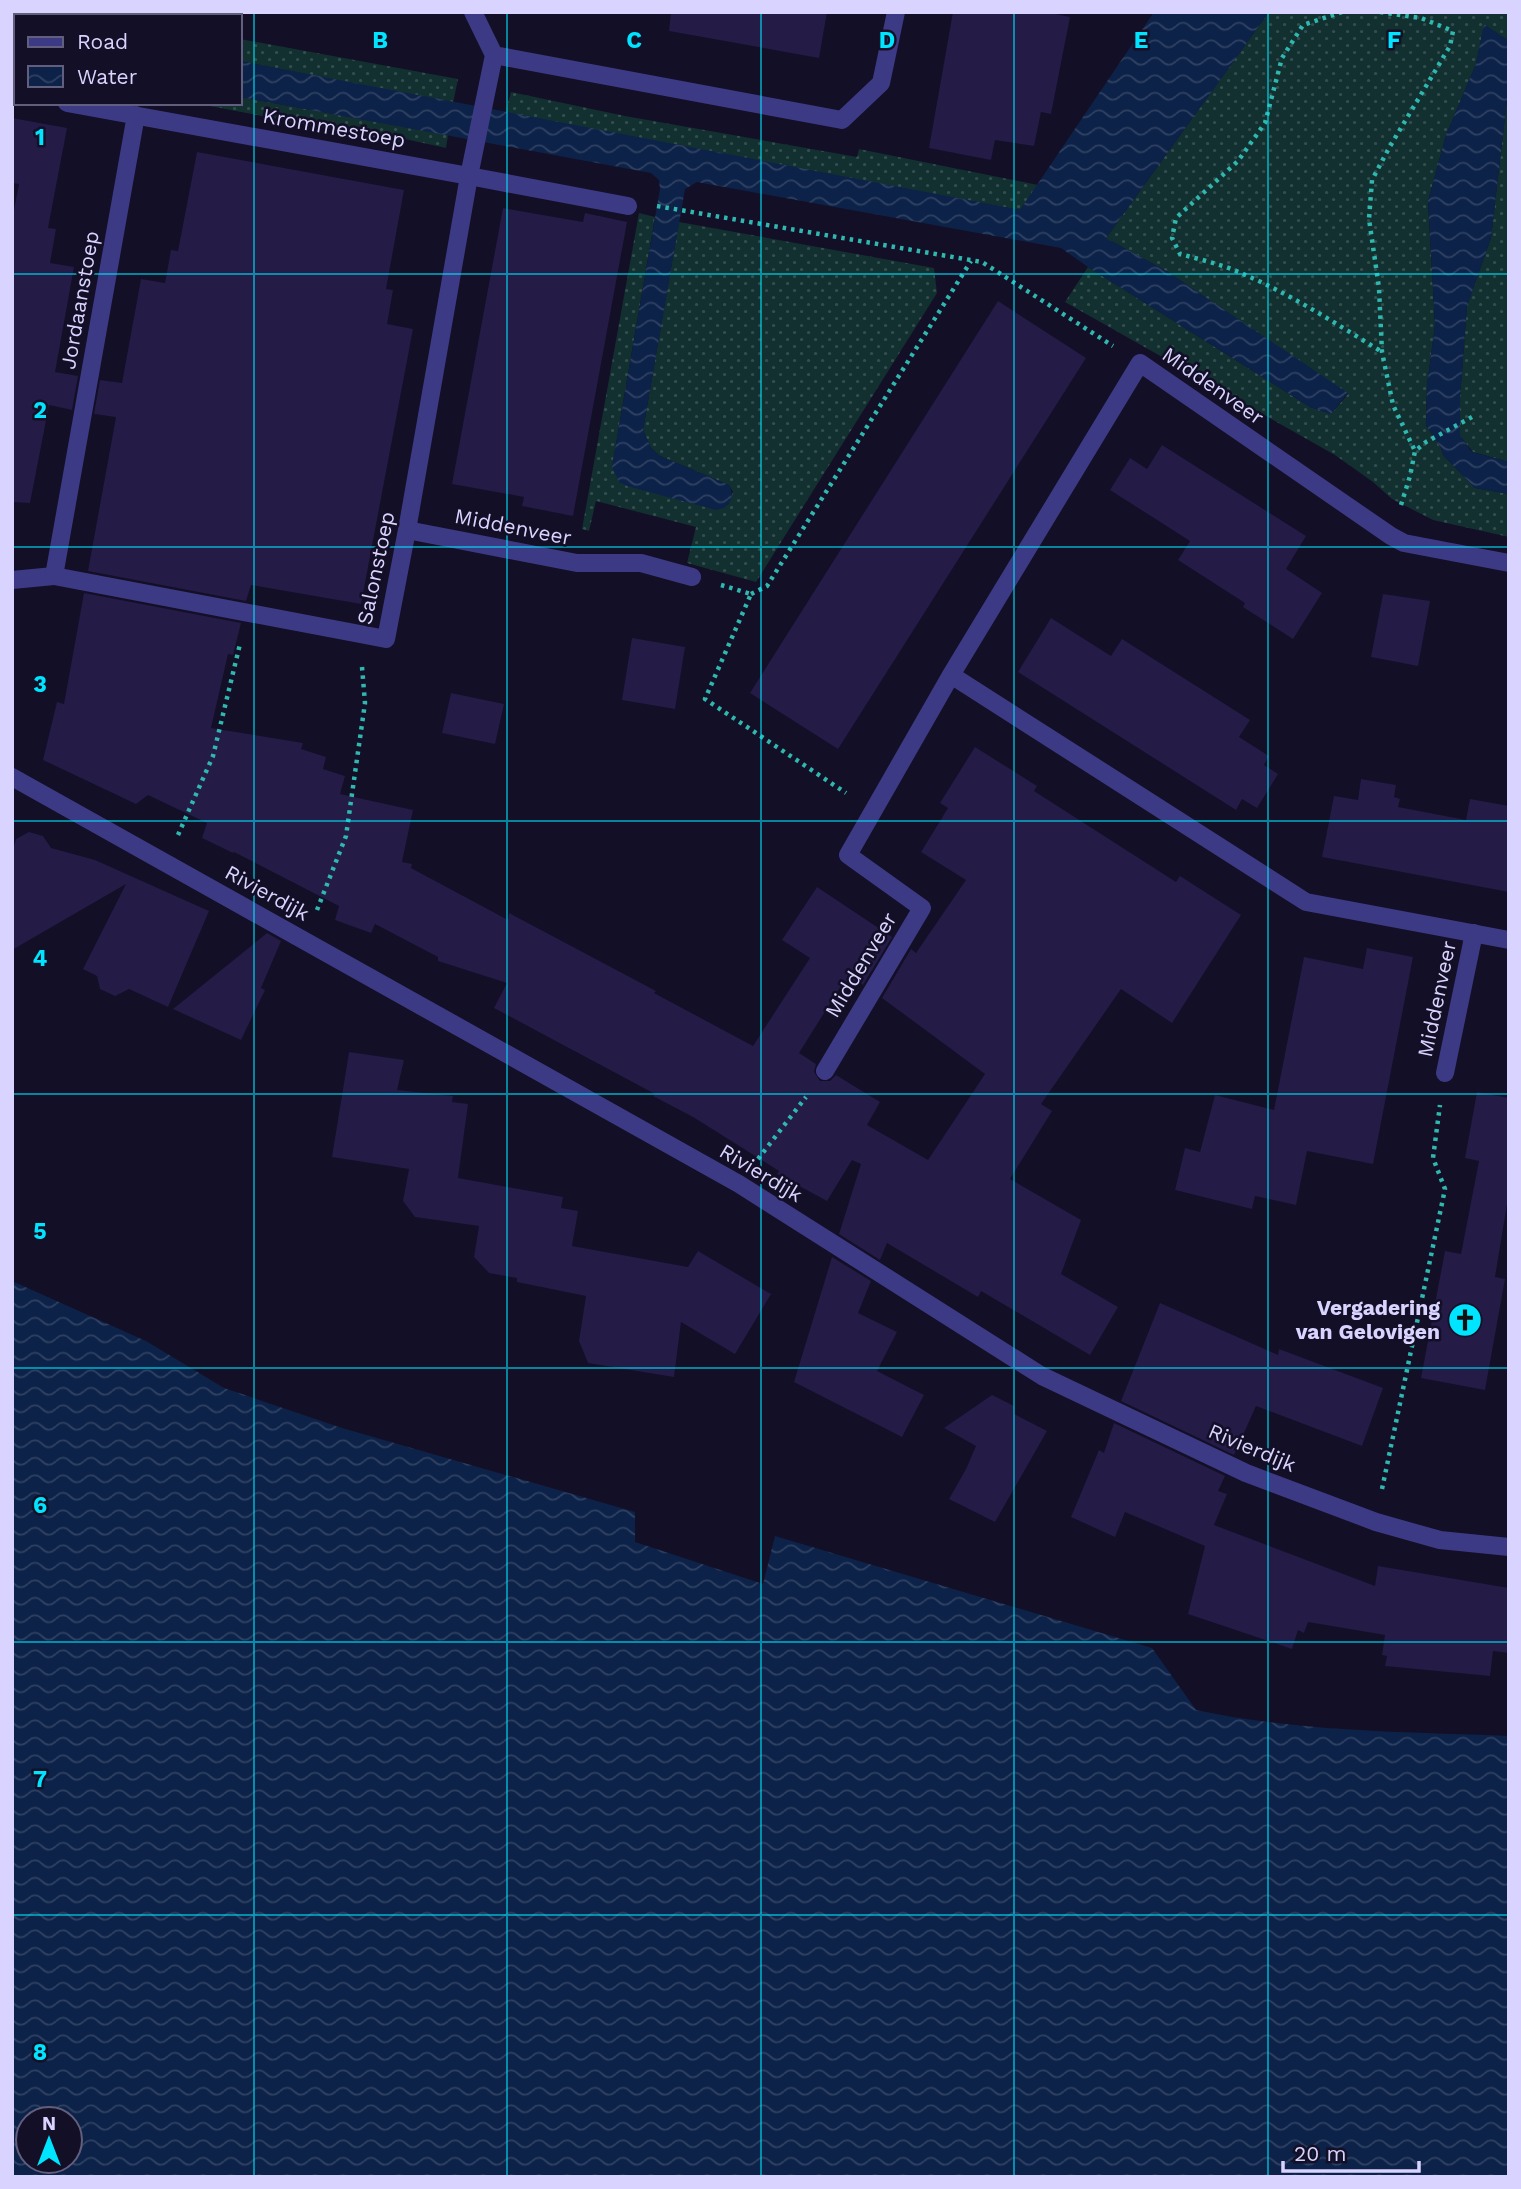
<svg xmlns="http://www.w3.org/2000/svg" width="1521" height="2189" font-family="'Work Sans',sans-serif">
  <defs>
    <pattern id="grass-dots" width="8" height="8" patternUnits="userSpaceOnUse" patternTransform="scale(1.75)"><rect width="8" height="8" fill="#12302f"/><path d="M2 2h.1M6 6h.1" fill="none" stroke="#344d4e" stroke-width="1.8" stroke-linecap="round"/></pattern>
    <pattern id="water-waves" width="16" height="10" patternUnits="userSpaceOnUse" patternTransform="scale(1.75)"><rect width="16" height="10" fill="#0c2248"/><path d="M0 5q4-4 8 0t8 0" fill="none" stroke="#2f4163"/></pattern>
  </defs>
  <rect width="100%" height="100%" fill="#130f26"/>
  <path fill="url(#grass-dots)" d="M 1269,12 L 1509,12 L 1509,41 L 1484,25 L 1476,64 L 1446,135 L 1428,201 L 1435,325 L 1427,385 L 1426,425 L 1441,448 L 1443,455 L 1475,488 L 1509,494 L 1509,537 L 1433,520 L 1392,499 L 1373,482 L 1335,455 L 1065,302 L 1088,267 L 1310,407 L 1331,414 L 1348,394 L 1168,272 L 1106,238 Z
    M 240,39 L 458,79 L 453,103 L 240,61 Z
    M 1509,82 L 1509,462 L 1473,452 L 1460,436 L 1460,398 L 1467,306 L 1491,238 Z
    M 511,92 L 625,116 L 857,157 L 859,149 L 1038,185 L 1020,210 L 505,114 Z
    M 240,97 L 448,135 L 446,148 L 405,139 L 404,143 L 194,103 L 240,103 Z
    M 639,213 L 655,217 L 612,467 L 728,505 L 733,492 L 729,485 L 660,456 L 651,448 L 643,430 L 679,222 L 934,268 L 937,293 L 756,582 L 687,563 L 696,527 L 596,501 L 589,531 L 582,529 Z"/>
  <path fill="url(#water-waves)" fill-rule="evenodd" d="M 1154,12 L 1269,12 L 1106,238 L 1168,272 L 1348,393 L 1331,414 L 1310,407 L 1088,267 L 1061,248 L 697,182 L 685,189 L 643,430 L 651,448 L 660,456 L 729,485 C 734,494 732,502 724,508 L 716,510 L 627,486 L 619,482 L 612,467 L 660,189 L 659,180 L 651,173 L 240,97 L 240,61 L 1020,210 Z
    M 1484,24 L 1509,41 L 1509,82 L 1491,238 L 1467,306 L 1460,398 L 1460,436 L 1472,452 L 1509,462 L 1509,494 L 1475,488 L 1443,455 L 1441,448 L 1426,425 L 1427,385 L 1435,325 L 1428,201 L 1446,135 L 1476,64 Z
    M 12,1281 L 146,1341 L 224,1388 L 342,1428 L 635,1512 L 635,1542 L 763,1584 L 775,1536 L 1152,1648 L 1196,1710 C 1299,1732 1404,1732 1509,1736 L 1509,2177 L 12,2177 ZM 70,2119 L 70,2161 L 28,2161 L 28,2119 Z"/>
  <path fill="#241b47" d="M 671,12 L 827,12 L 819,58 L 669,31 Z
    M 953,12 L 1046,12 L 1070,17 L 1051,114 L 1041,112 L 1034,146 L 995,140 L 991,160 L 929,148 Z
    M 12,118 L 67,128 L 48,228 L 56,229 L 50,263 L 74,267 L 55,372 L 78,376 L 72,410 L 49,405 L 30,503 L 12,502 L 12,220 L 19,184 L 12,183 Z
    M 197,152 L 404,190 L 386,289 L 393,290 L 387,324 L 413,329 L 361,604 L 251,585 L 246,601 L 88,571 L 116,417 L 94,414 L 100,380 L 122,383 L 141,279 L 165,283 L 171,250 L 178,251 Z
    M 503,208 L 583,222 L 585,213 L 627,222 L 573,516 L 522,506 L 524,497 L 452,484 Z
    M 998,301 L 1086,358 L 838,749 L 750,693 Z
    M 1162,445 L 1306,536 L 1286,569 L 1322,593 L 1293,639 L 1243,607 L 1245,603 L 1178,560 L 1190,541 L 1110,490 L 1130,458 L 1147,469 Z
    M 84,593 L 241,623 L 233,655 L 228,654 L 211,728 L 303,743 L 301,749 L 326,757 L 323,769 L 345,776 L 340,794 L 413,810 L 402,862 L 412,864 L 411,868 L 508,920 L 509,913 L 656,991 L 654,993 L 753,1046 L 810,958 L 782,940 L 817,887 L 892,937 L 863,985 L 858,981 L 854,987 L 844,981 L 799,1053 L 816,1064 L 814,1072 L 820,1081 L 830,1081 L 836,1075 L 880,1102 L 867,1125 L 928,1160 L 985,1074 L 882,998 L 911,949 L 916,953 L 966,880 L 921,852 L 948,808 L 940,803 L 975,747 L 1037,786 L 1034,791 L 1176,882 L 1180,876 L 1241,915 L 1172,1023 L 1121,989 L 1041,1104 L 1052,1111 L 1010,1179 L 1081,1220 L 1061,1274 L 1118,1307 L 1090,1355 L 981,1291 L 978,1297 L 887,1243 L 880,1260 L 839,1234 L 861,1164 L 852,1160 L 827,1201 L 777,1174 L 779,1171 L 693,1117 L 653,1096 L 655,1094 L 494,1008 L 507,983 L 438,961 L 438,957 L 375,924 L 371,933 L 335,920 L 339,906 L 234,852 L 233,853 L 202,838 L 207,823 L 148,795 L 136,804 L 43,760 L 57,702 L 64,704 Z
    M 1383,594 L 1430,601 L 1418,666 L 1371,657 Z
    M 1051,618 L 1111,656 L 1122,639 L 1250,720 L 1239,737 L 1269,756 L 1264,765 L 1278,774 L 1257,808 L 1242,799 L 1236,810 L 1018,672 Z
    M 632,638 L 685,647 L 675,709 L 622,700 Z
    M 451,693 L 504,704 L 495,744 L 442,733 Z
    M 1361,779 L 1396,785 L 1394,797 L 1400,799 L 1398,807 L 1466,820 L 1470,799 L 1509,806 L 1509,892 L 1322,857 L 1334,796 L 1358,800 Z
    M 29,832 L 43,836 L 51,848 L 95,860 L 209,911 L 168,1007 L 129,989 L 115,996 L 100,989 L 97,976 L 83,969 L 126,884 L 12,950 L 12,853 L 16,839 Z
    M 267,933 L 281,941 L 261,988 L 265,990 L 241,1040 L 173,1009 Z
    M 1367,948 L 1413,957 L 1373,1164 L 1307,1151 L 1296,1205 L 1255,1196 L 1252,1209 L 1175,1190 L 1185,1148 L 1200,1152 L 1215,1095 L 1274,1110 L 1304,957 L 1363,969 Z
    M 349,1052 L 404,1060 L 397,1090 L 453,1096 L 452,1102 L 468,1104 L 458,1178 L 563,1197 L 561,1208 L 578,1211 L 572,1246 L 688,1267 L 698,1251 L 771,1294 L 735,1354 L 681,1322 L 674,1377 L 588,1363 L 579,1341 L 586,1296 L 517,1282 L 517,1278 L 489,1273 L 474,1257 L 479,1226 L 415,1217 L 403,1201 L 409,1169 L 332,1157 Z
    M 1477,1092 L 1509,1098 L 1509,1192 L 1495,1277 L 1505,1279 L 1485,1390 L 1421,1378 L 1445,1251 L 1461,1254 L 1479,1161 L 1465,1158 Z
    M 832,1257 L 871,1281 L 858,1313 L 897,1332 L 877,1371 L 924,1395 L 902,1437 L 794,1382 Z
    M 1160,1303 L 1278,1355 L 1279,1349 L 1383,1388 L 1362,1446 L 1256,1406 L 1234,1455 L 1121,1401 Z
    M 992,1395 L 1014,1406 L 1014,1414 L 1047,1431 L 995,1522 L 949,1499 L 966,1469 L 976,1446 L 944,1428 Z
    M 1114,1423 L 1225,1476 L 1218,1491 L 1227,1494 L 1214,1525 L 1375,1586 L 1378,1566 L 1509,1588 L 1509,1653 L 1493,1651 L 1490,1676 L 1385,1666 L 1387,1656 L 1382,1655 L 1385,1635 L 1308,1622 L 1304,1633 L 1298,1630 L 1292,1649 L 1188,1614 L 1205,1546 L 1125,1512 L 1115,1537 L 1071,1517 L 1099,1450 L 1104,1453 Z"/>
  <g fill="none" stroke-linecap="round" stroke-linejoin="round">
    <path stroke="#2fb8b0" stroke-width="4.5" stroke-dasharray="3.5 5" stroke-linecap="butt" d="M 1342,12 L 1303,25 L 1282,58 L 1265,123 L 1238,161 L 1176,218 L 1172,238 L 1180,254 C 1195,258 1211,262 1226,267 C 1281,288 1332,321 1382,352
      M 1380,12 L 1421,18 L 1453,31 L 1450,46 L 1389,148 L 1372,180 L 1369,219 L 1379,288 L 1382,352 L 1393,405 L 1415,451
      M 116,16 L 117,12
      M 657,206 L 982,262 L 1113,346
      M 1401,505 L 1410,476 L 1415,451 L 1426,442 L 1472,417
      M 721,585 L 751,594 L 705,699 L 846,793
      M 751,594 L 767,586 L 971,261
      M 178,835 L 213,756 L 240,644
      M 317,910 L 346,836 L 365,703 L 362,667
      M 758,1159 L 806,1097
      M 1382,1489 L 1445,1189 L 1433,1158 L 1440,1105"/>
    <path stroke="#3d3a85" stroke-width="18" d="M 12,580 L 54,576
      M 1445,1073 L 1474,933"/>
    <path stroke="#3d3a85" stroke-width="18" d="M 473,12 L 494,55 L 842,120 L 881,83 L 896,12
      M 12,93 L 16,94
      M 67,103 L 469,176 L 494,55
      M 136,115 L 54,576 L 360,634 L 386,639 L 407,530 L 469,176 L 628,206
      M 407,530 L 577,563 L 641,563 L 692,577
      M 951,675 L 1306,902 L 1509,940
      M 12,777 L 739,1184 L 1042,1376 L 1246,1473 L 1376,1522 L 1440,1540 L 1509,1547
      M 825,1071 L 922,908 L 848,855 L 951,675 L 1140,363 L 1391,536 L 1404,543 L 1509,563"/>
  </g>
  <path fill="none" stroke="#00e5ff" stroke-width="2" stroke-opacity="0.55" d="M 254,12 L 254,2177M 507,12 L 507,2177M 761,12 L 761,2177M 1014,12 L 1014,2177M 1268,12 L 1268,2177M 12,274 L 1509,274M 12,547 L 1509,547M 12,821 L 1509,821M 12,1094 L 1509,1094M 12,1368 L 1509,1368M 12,1642 L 1509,1642M 12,1915 L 1509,1915"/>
  <defs>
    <g id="church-disc" transform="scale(1.75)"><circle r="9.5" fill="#00e5ff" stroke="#130f26"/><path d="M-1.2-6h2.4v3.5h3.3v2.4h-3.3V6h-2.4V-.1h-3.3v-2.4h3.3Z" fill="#111"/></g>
  </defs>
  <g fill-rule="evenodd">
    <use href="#church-disc" x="1465" y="1320"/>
  </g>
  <g text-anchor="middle" stroke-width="5" stroke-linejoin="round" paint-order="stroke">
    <g font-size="21" fill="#d9d4ff" stroke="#130f26">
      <text transform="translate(334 128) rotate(10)" y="7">Krommestoep</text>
      <text transform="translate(80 300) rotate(-80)" y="7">Jordaanstoep</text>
      <text transform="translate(1213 386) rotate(35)" y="7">Middenveer</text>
      <text transform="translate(513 527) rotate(11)" y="7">Middenveer</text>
      <text transform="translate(376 568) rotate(-78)" y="7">Salonstoep</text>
      <text transform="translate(267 893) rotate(29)" y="7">Rivierdijk</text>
      <text transform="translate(861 965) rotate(-59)" y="7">Middenveer</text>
      <text transform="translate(1437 999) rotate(-78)" y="7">Middenveer</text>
      <text transform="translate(761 1173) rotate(31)" y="7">Rivierdijk</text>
      <text transform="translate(1252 1448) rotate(23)" y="7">Rivierdijk</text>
    </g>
    <g font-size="21" font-weight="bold" fill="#d9d4ff" stroke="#130f26" text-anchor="end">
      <text x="1440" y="1315">Vergadering<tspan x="1440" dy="24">van Gelovigen</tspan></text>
    </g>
  </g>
  <g font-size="23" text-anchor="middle" font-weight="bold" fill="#00e5ff" stroke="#130f26" stroke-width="5" stroke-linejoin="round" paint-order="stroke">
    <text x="380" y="48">B</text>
    <text x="634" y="48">C</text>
    <text x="887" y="48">D</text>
    <text x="1141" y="48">E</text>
    <text x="1394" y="48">F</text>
    <text x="40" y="145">1</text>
    <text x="40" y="418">2</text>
    <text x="40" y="692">3</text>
    <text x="40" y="966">4</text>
    <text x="40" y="1239">5</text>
    <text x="40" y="1513">6</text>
    <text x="40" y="1787">7</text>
    <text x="40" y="2060">8</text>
  </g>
  <rect width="1521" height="2189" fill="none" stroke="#d9d4ff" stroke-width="28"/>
  <rect x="14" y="14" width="228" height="91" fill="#130f26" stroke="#625e7d" stroke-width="2"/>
  <rect x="28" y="37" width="35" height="10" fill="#3d3a85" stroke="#625e7d" stroke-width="2"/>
  <text x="77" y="49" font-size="21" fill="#d9d4ff">Road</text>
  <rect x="28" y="66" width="35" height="21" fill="url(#water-waves)" stroke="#625e7d" stroke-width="2"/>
  <text x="77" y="84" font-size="21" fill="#d9d4ff">Water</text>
  <g transform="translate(49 2140)"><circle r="33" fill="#130f26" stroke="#625e7d" stroke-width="2"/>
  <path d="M0-5L12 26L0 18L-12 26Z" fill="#00e5ff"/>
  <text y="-10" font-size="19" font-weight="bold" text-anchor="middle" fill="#d9d4ff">N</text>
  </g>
  <path d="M1283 2161v10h136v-10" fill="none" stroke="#d9d4ff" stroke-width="3.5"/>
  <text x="1294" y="2161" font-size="21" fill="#d9d4ff" stroke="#130f26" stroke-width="5" paint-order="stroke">20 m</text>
</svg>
